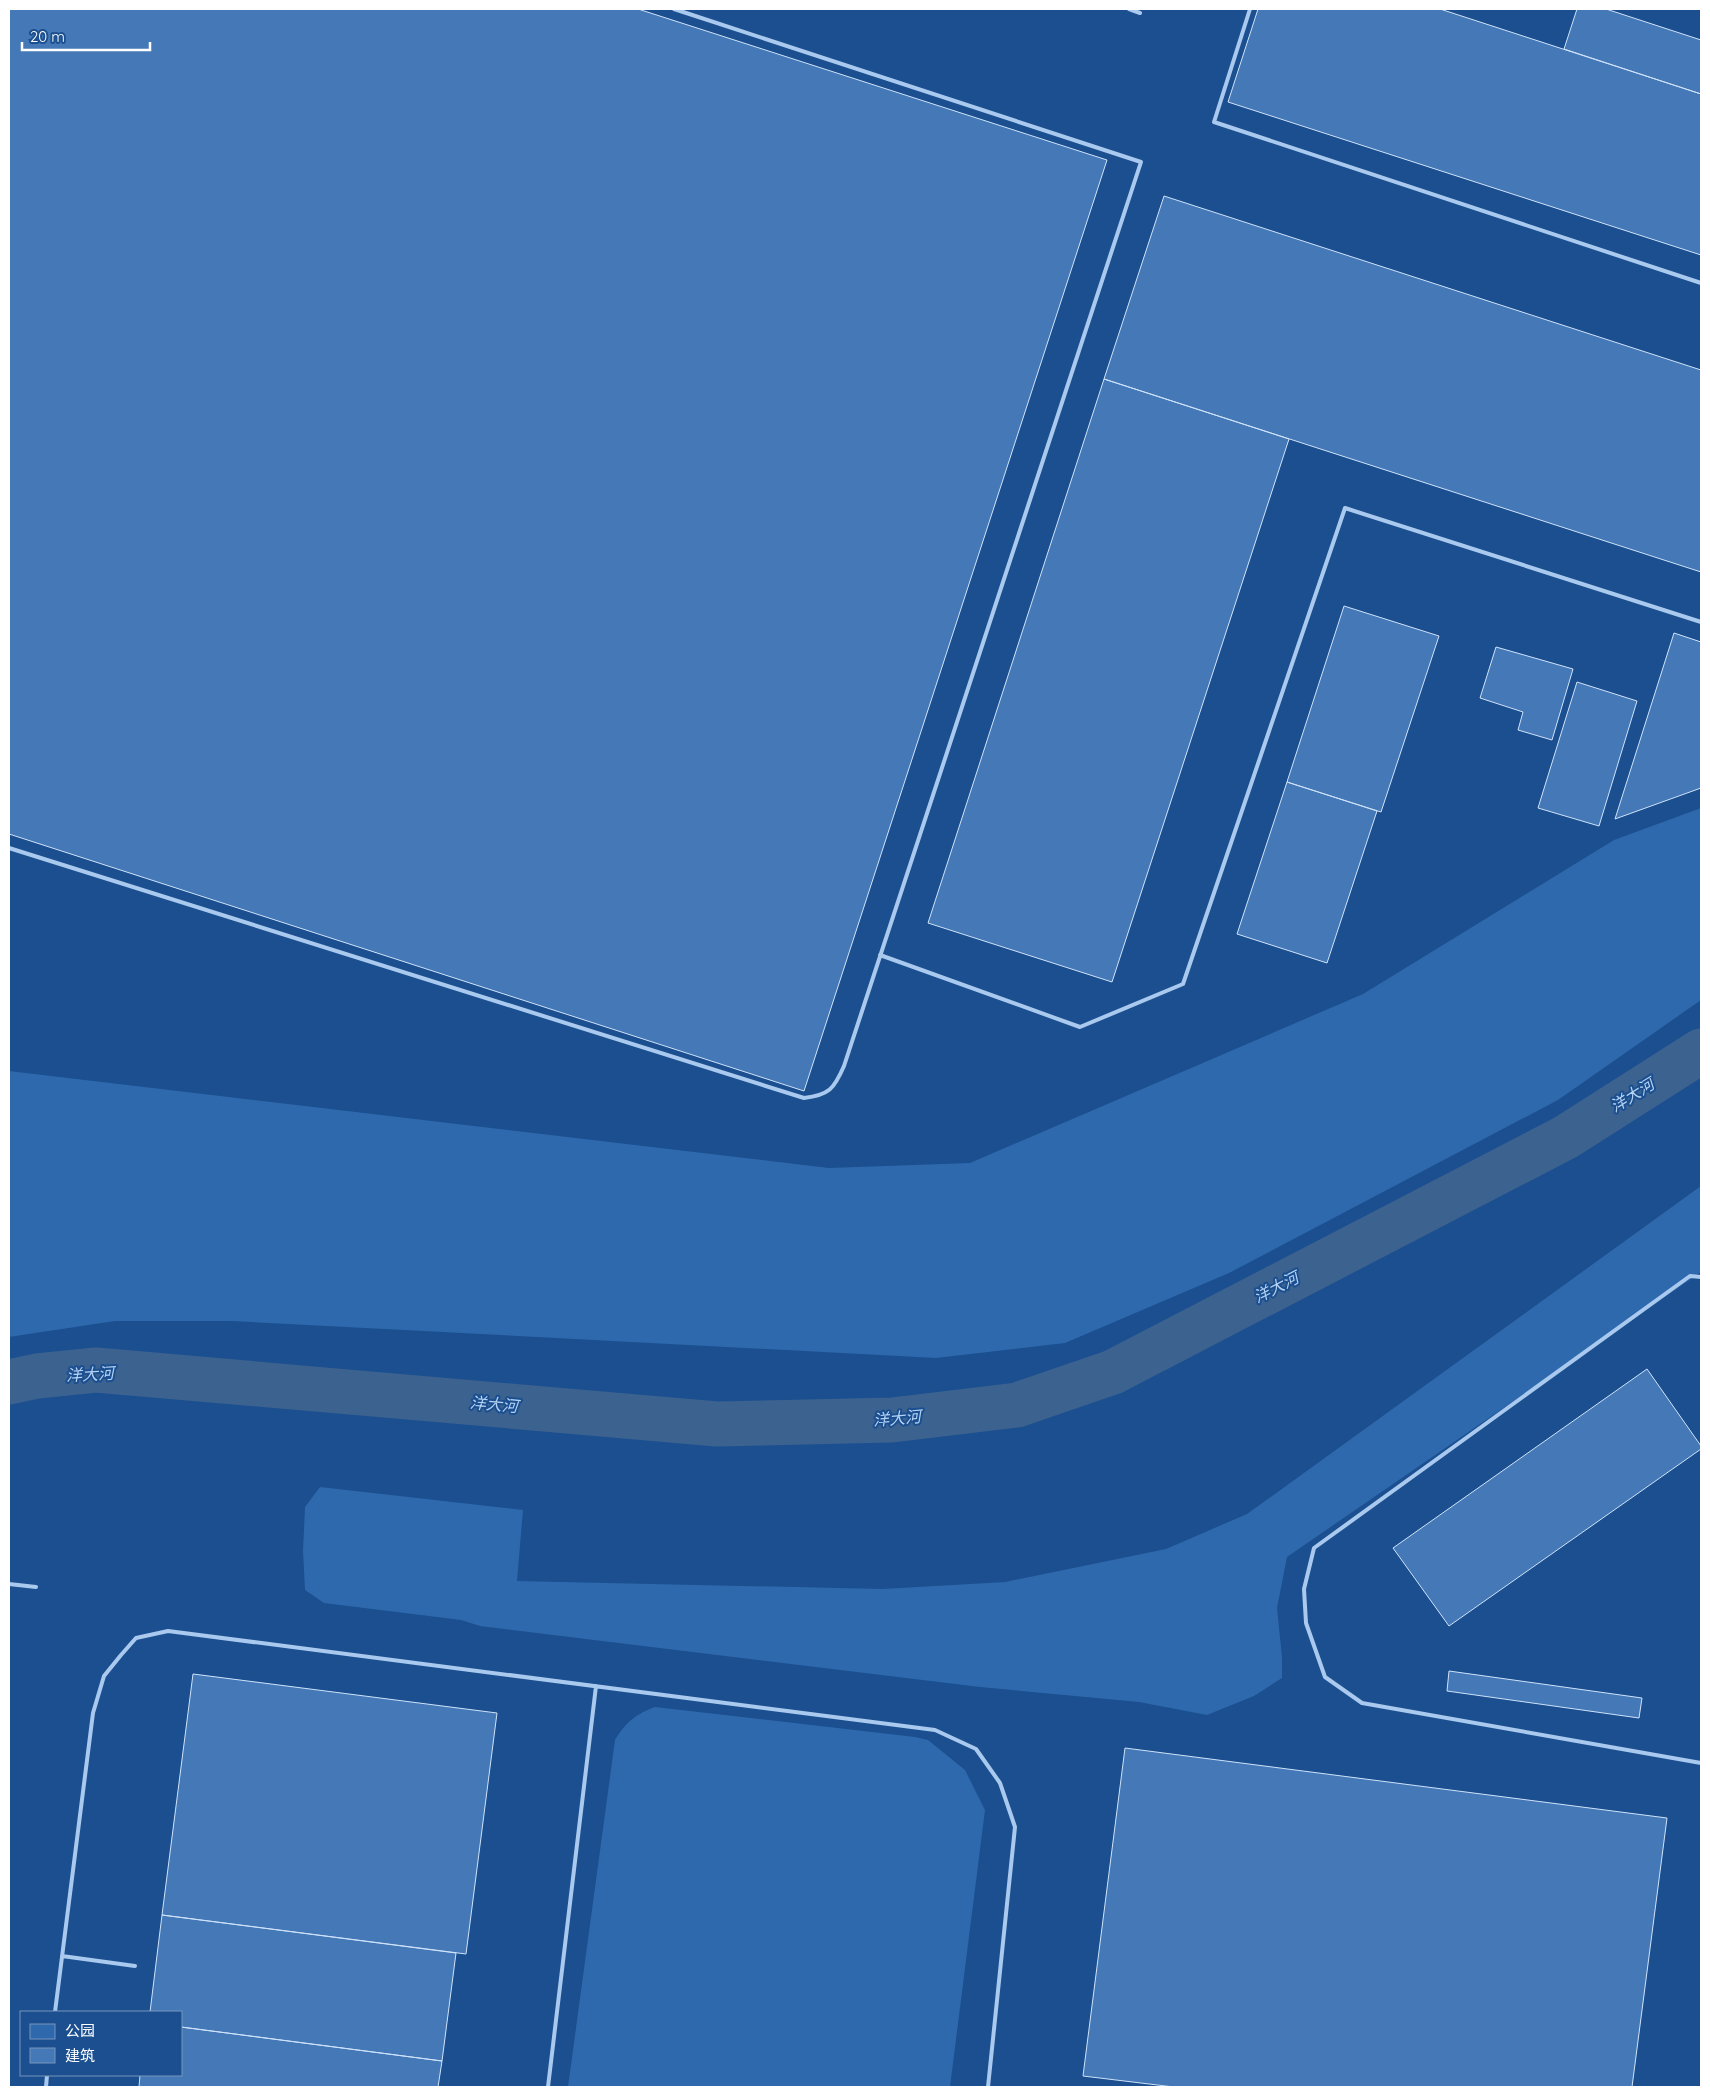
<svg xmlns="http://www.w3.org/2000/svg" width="1710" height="2096" font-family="Quicksand,'Noto Sans SC',sans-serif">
  <rect width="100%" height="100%" fill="#1b4f8f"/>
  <path fill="#2e69ad" d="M 1701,808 L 1701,1000 L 1558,1100 L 1229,1273 L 1065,1343 L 936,1358 L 232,1321 L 115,1321 L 9,1337 L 9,1071 L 829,1168 L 970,1163 L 1363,994 L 1614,840 Z
    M 1701,1186 L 1701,1272 L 1287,1557 L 1277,1608 L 1282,1657 L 1282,1678 L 1254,1696 L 1207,1715 L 1139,1702 L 980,1687 L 480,1626 L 461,1620 L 324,1603 L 305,1590 L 303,1551 L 305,1507 L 320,1487 L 523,1510 L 517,1581 L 883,1589 L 1005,1582 L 1166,1549 L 1247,1514 Z
    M 655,1707 L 915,1737 L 928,1740 L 965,1770 L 985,1810 L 950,2087 L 568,2087 L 615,1740 C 626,1722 636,1714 655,1707 Z"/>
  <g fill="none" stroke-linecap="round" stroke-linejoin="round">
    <path stroke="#3c6290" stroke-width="45" d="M 9,1382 L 37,1376 L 96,1370 L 717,1424 L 892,1420 L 1017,1405 L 1113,1372 L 1566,1137 L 1701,1051"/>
  </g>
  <path fill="#4478b7" stroke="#cfe3fa" d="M 9,9 L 638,9 L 1107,160 L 804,1091 L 9,834 Z
    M 1258,9 L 1440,9 L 1701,94 L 1701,255 L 1228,102 Z
    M 1577,9 L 1606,9 L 1701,40 L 1701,94 L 1564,49 Z
    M 1164,196 L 1701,370 L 1701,572 L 1104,379 Z
    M 1104,379 L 1289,439 L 1112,982 L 928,923 Z
    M 1344,606 L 1439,636 L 1381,812 L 1287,782 Z
    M 1674,633 L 1701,642 L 1701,788 L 1615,819 Z
    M 1496,647 L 1573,669 L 1552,740 L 1518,730 L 1523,712 L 1480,698 Z
    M 1577,682 L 1637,701 L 1599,826 L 1538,808 Z
    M 1287,782 L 1377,811 L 1327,963 L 1237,934 Z
    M 1647,1369 L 1701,1446 L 1701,1449 L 1449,1626 L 1393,1548 Z
    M 1449,1671 L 1642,1698 L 1639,1718 L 1447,1691 Z
    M 193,1674 L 497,1713 L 466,1954 L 162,1915 Z
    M 1125,1748 L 1667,1818 L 1632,2087 L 1174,2087 L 1083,2076 Z
    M 162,1915 L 456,1953 L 442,2061 L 181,2027 L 181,2012 L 150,2012 Z
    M 181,2027 L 442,2061 L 438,2087 L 139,2087 L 140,2075 L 181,2075 Z"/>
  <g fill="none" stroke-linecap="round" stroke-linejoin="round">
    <path stroke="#a9c9ee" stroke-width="4" d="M 1129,9 L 1140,13
      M 1250,9 L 1214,122 L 1701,283
      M 9,848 L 804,1098 C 829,1095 834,1089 844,1066 L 1141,162 L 674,9
      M 880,955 L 1080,1027 L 1183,984 L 1345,508 L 1701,622
      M 1701,1277 L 1690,1276 L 1314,1548 L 1304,1589 L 1306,1623 L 1325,1677 L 1362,1703 L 1701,1763
      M 9,1584 L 36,1587
      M 62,1956 L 135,1966
      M 55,2012 L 93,1713 L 104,1676 L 121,1655 L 136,1638 L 168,1631 L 935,1730 L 976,1749 L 1000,1783 L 1015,1827 L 988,2087
      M 46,2087 L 47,2075
      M 548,2087 L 596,1686"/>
  </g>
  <g text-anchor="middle" stroke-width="4" stroke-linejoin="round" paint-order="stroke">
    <g font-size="16" font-style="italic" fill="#b5d3f5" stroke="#1b4f8f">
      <text transform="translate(1632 1095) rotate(-32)" y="6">洋大河</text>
      <text transform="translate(1276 1287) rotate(-27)" y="6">洋大河</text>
      <text transform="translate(90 1374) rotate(-3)" y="6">洋大河</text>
      <text transform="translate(494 1404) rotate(5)" y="6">洋大河</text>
      <text transform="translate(897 1418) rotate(-5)" y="6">洋大河</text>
    </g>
  </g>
  <rect width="1710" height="2096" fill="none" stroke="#ffffff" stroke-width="20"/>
  <rect x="20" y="2011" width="162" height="65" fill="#1b4f8f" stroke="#7695bc"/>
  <rect x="30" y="2024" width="25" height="15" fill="#2e69ad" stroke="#7695bc"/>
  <text x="65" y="2036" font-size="15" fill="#ffffff">公园</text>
  <rect x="30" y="2048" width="25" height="15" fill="#4478b7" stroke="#7695bc"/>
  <text x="65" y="2061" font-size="15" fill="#ffffff">建筑</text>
  <path d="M22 42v8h128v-8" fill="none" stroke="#ffffff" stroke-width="2.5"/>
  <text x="30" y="42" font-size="15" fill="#ffffff" stroke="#1b4f8f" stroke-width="4" paint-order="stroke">20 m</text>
</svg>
